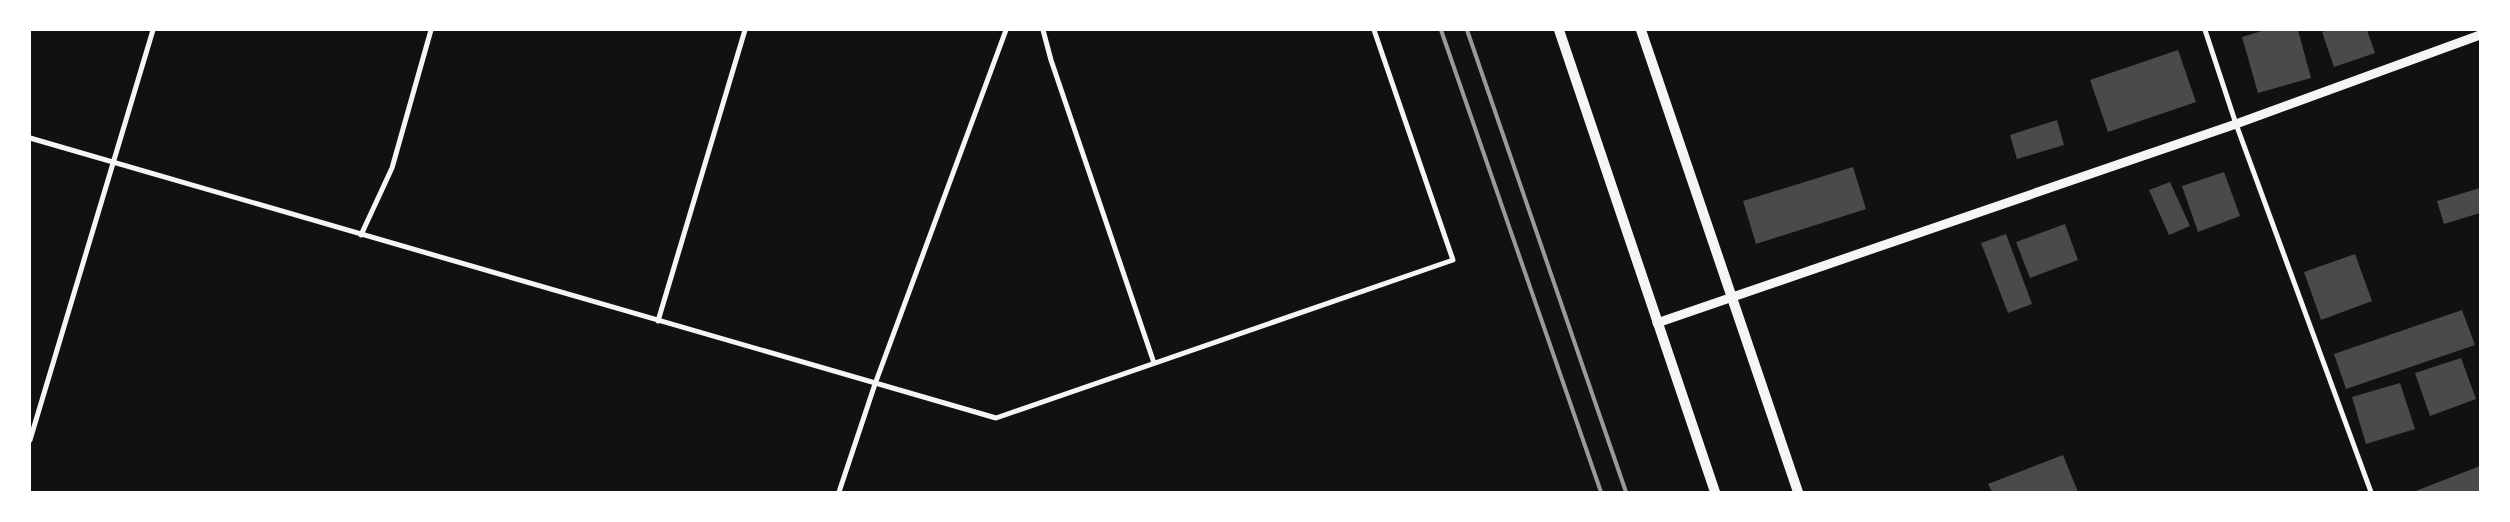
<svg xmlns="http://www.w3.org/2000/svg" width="2510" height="522" font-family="'PT Sans',sans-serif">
  <rect width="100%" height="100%" fill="#111"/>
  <path fill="#4a4a4a" d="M 2265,30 L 2298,30 L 2311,78 L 2258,93 L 2242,37 Z
    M 2327,30 L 2367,30 L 2375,53 L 2334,67 L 2322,32 Z
    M 2178,50 L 2196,102 L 2108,132 L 2090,80 Z
    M 2057,120 L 2064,145 L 2017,159 L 2010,135 Z
    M 1853,167 L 1866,209 L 1756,244 L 1743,201 Z
    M 2224,172 L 2240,216 L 2198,232 L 2182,186 Z
    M 2170,182 L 2190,226 L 2169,235 L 2149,190 Z
    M 2480,188 L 2480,213 L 2444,224 L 2437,201 Z
    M 2065,224 L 2078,260 L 2030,278 L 2016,242 Z
    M 2006,234 L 2032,304 L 2008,313 L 1981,243 Z
    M 2355,254 L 2372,301 L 2321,320 L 2304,272 Z
    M 2462,310 L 2475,345 L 2346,389 L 2334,354 Z
    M 2461,358 L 2476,399 L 2430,416 L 2415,373 Z
    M 2400,383 L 2415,429 L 2366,444 L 2352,397 Z
    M 2063,455 L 2078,492 L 1992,492 L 1988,484 Z
    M 2480,466 L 2480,492 L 2413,492 Z"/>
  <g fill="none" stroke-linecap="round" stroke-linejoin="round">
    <path stroke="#f5f5f5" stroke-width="5" d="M 1043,30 L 1051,60 L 1154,363
      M 2205,30 L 2236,124 L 2371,492
      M 30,138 L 996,418 L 1453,260 L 1374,30
      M 361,235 L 392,168 L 431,30
      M 658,321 L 745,30
      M 30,440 L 153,30
      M 839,492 L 875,384 L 1006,30"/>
    <path stroke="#f5f5f5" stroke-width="9" d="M 1657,323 L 2236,124 L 2480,35"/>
    <path stroke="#f5f5f5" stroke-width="10" d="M 1559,30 L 1715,492
      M 1641,30 L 1798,492"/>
    <path stroke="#9a9a9a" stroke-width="4" d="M 1441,30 L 1601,492
      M 1467,30 L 1626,492"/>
  </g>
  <rect width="2510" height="522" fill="none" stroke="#ffffff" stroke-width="62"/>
</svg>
